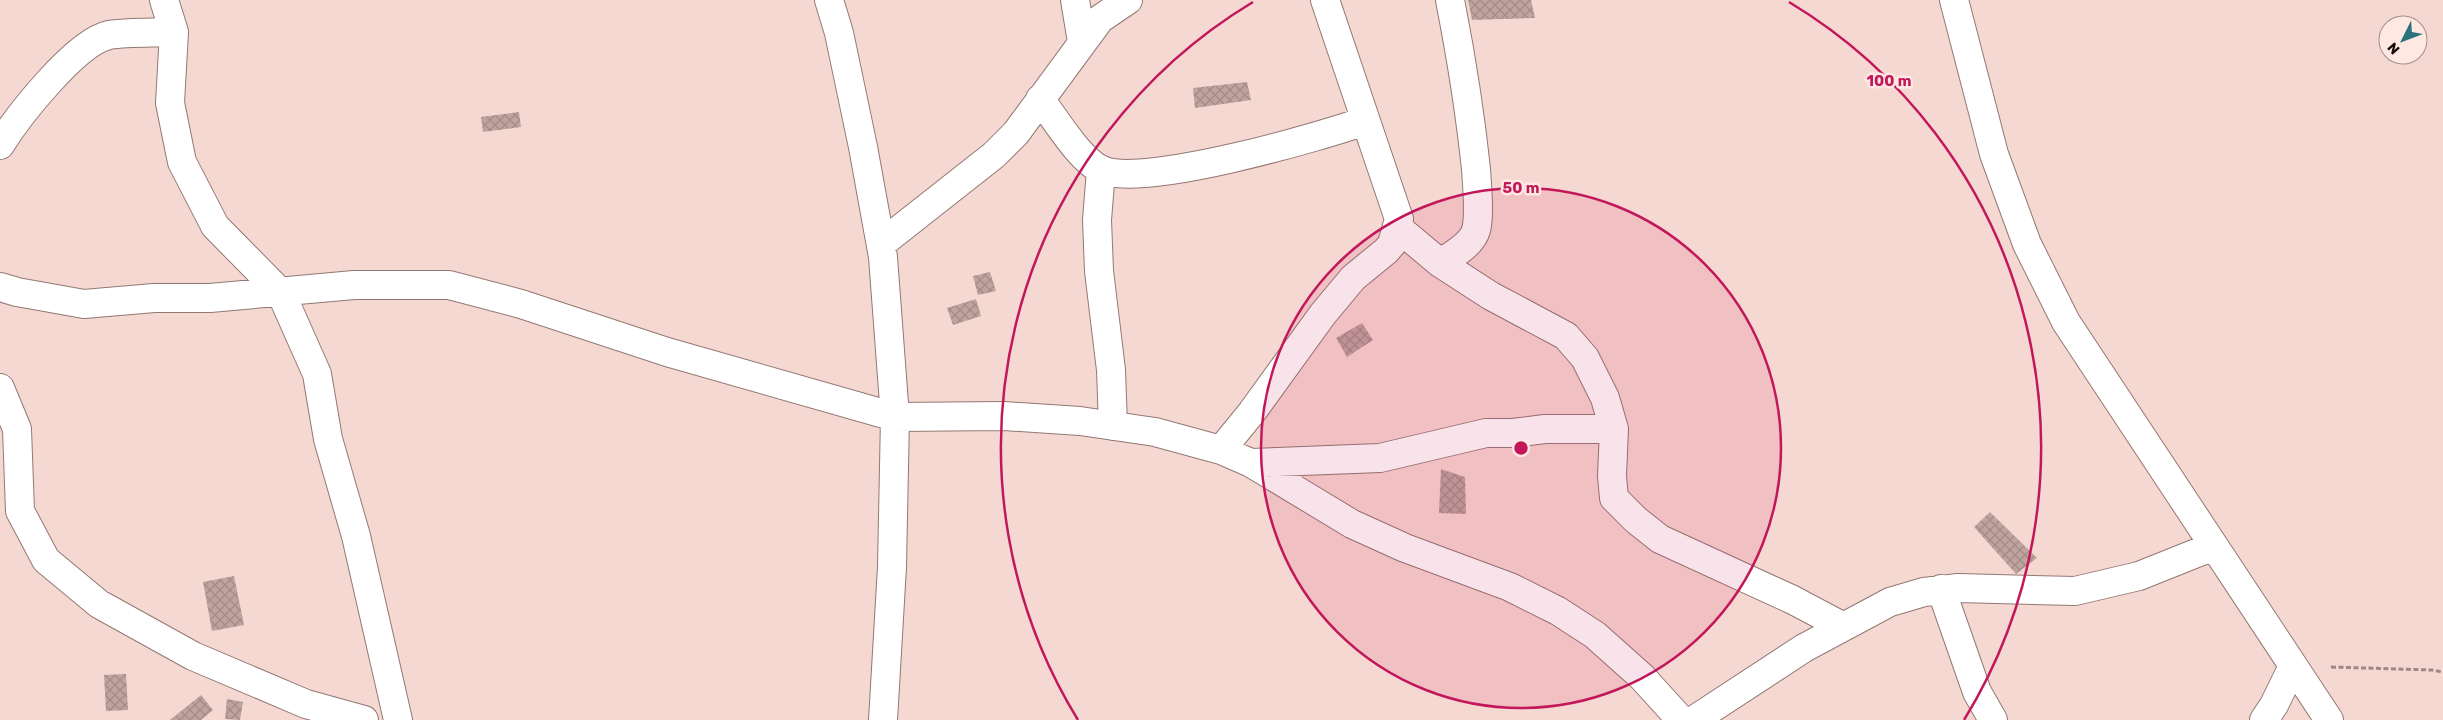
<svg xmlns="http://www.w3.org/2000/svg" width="2443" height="720" font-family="Rubik,sans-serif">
  <defs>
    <pattern id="building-cross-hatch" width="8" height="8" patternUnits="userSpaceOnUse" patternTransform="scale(1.25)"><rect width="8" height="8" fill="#bfa49e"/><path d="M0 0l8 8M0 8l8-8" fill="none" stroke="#a38c87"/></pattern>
  </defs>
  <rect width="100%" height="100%" fill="#f6d8d2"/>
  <path fill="url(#building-cross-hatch)" d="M 1468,0 L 1531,0 L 1535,18 L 1472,20 Z
    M 1247,82 L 1251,100 L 1195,108 L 1193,88 Z
    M 519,112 L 521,127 L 483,132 L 481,117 Z
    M 990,272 L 996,291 L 978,295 L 973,276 Z
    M 976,299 L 981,316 L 953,325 L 947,308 Z
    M 1362,323 L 1373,340 L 1347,357 L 1336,338 Z
    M 1441,469 L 1465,477 L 1466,514 L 1439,513 Z
    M 1990,512 L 2037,558 L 2016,574 L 1974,527 Z
    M 234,576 L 244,625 L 212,631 L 203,582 Z
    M 126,674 L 128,710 L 106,711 L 104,675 Z
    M 201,695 L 213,710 L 201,720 L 170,720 Z
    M 227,699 L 243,702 L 240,720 L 225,719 Z"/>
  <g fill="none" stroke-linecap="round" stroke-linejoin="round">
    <g stroke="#927873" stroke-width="30">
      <path id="minor" d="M 164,0 L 174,32 L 170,103 L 182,162 L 215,226 L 281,293 L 317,374 L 328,439 L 356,536 L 398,720
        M 829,0 L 839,33 L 863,147 L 883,257 L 895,417 L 892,567 L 883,720
        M 1075,0 L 1082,42
        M 1954,0 L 1994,154 L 2027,244 L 2066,322 L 2329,720
        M 1040,99 C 1055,118 1080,161 1102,170 C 1143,188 1319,137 1365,121
        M 0,145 C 18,116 76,42 109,35 C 128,32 154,33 174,32
        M 1101,170 L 1097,220 L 1099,271 L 1111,370 L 1113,426
        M 1397,227 L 1440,263 L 1491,296 L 1566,336 L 1585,358 L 1605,398 L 1614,429 L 1612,476 L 1614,498 L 1636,520 L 1660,539 L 1793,600 L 1842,626
        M 881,244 L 994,155 L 1016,133 L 1100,19 L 1128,0
        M 1440,263 C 1452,255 1472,245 1476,230 C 1480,216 1477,185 1476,169 C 1470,112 1461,56 1450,0
        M 0,287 L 17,292 L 84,304 L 154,298 L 210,298 L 354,285 L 449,285 L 521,304 L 667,352 L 895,417 L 1004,416 L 1080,421 L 1155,432 L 1221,450 L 1251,463 L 1352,524 L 1405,548 L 1510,587 L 1558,611 L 1595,635 L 1642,677 L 1681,720
        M 0,388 L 17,429 L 20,511 L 46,560 L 99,604 L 193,656 L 306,704 L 364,720
        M 1221,450 L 1252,412 L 1323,314 L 1353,278 L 1386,251 L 1392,244 L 1399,219 L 1325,0
        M 1251,463 L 1380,458 L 1486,433 L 1513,433 L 1545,429 L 1614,429
        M 1941,589 L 1977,692 L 1993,720
        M 1694,720 L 1804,648 L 1890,602 L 1924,592 L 1958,588 L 2075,591 L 2139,576 L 2214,546
        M 2264,720 L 2274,705 L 2293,666"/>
    </g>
    <path stroke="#9d8883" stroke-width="3" stroke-dasharray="5 2.5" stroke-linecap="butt" d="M 2331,667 L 2432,670 L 2443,672"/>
    <use href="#minor" stroke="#fff" stroke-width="28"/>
  </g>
  <circle cx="1521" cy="448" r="260" fill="#c2185b" fill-opacity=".12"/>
  <g fill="none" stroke="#c2185b" stroke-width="2.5">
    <circle cx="1521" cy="448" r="260"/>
    <path d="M1078 720A520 520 0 0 1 1253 2M1789 2A520 520 0 0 1 1964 720"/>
  </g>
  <circle cx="1521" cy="448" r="8" fill="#c2185b" stroke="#ffe7e2" stroke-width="2.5"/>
  <g font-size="15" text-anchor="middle" font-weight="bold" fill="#c2185b" stroke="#ffe7e2" stroke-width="5" stroke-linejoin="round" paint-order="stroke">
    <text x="1889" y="86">100 m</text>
    <text x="1521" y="193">50 m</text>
  </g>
  <g transform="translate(2403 40) rotate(228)"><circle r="24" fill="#ffe7e2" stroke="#a18f8b"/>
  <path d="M0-4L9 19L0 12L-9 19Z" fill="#2a737c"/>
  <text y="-8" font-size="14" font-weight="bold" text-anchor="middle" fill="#140b09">N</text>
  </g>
</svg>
